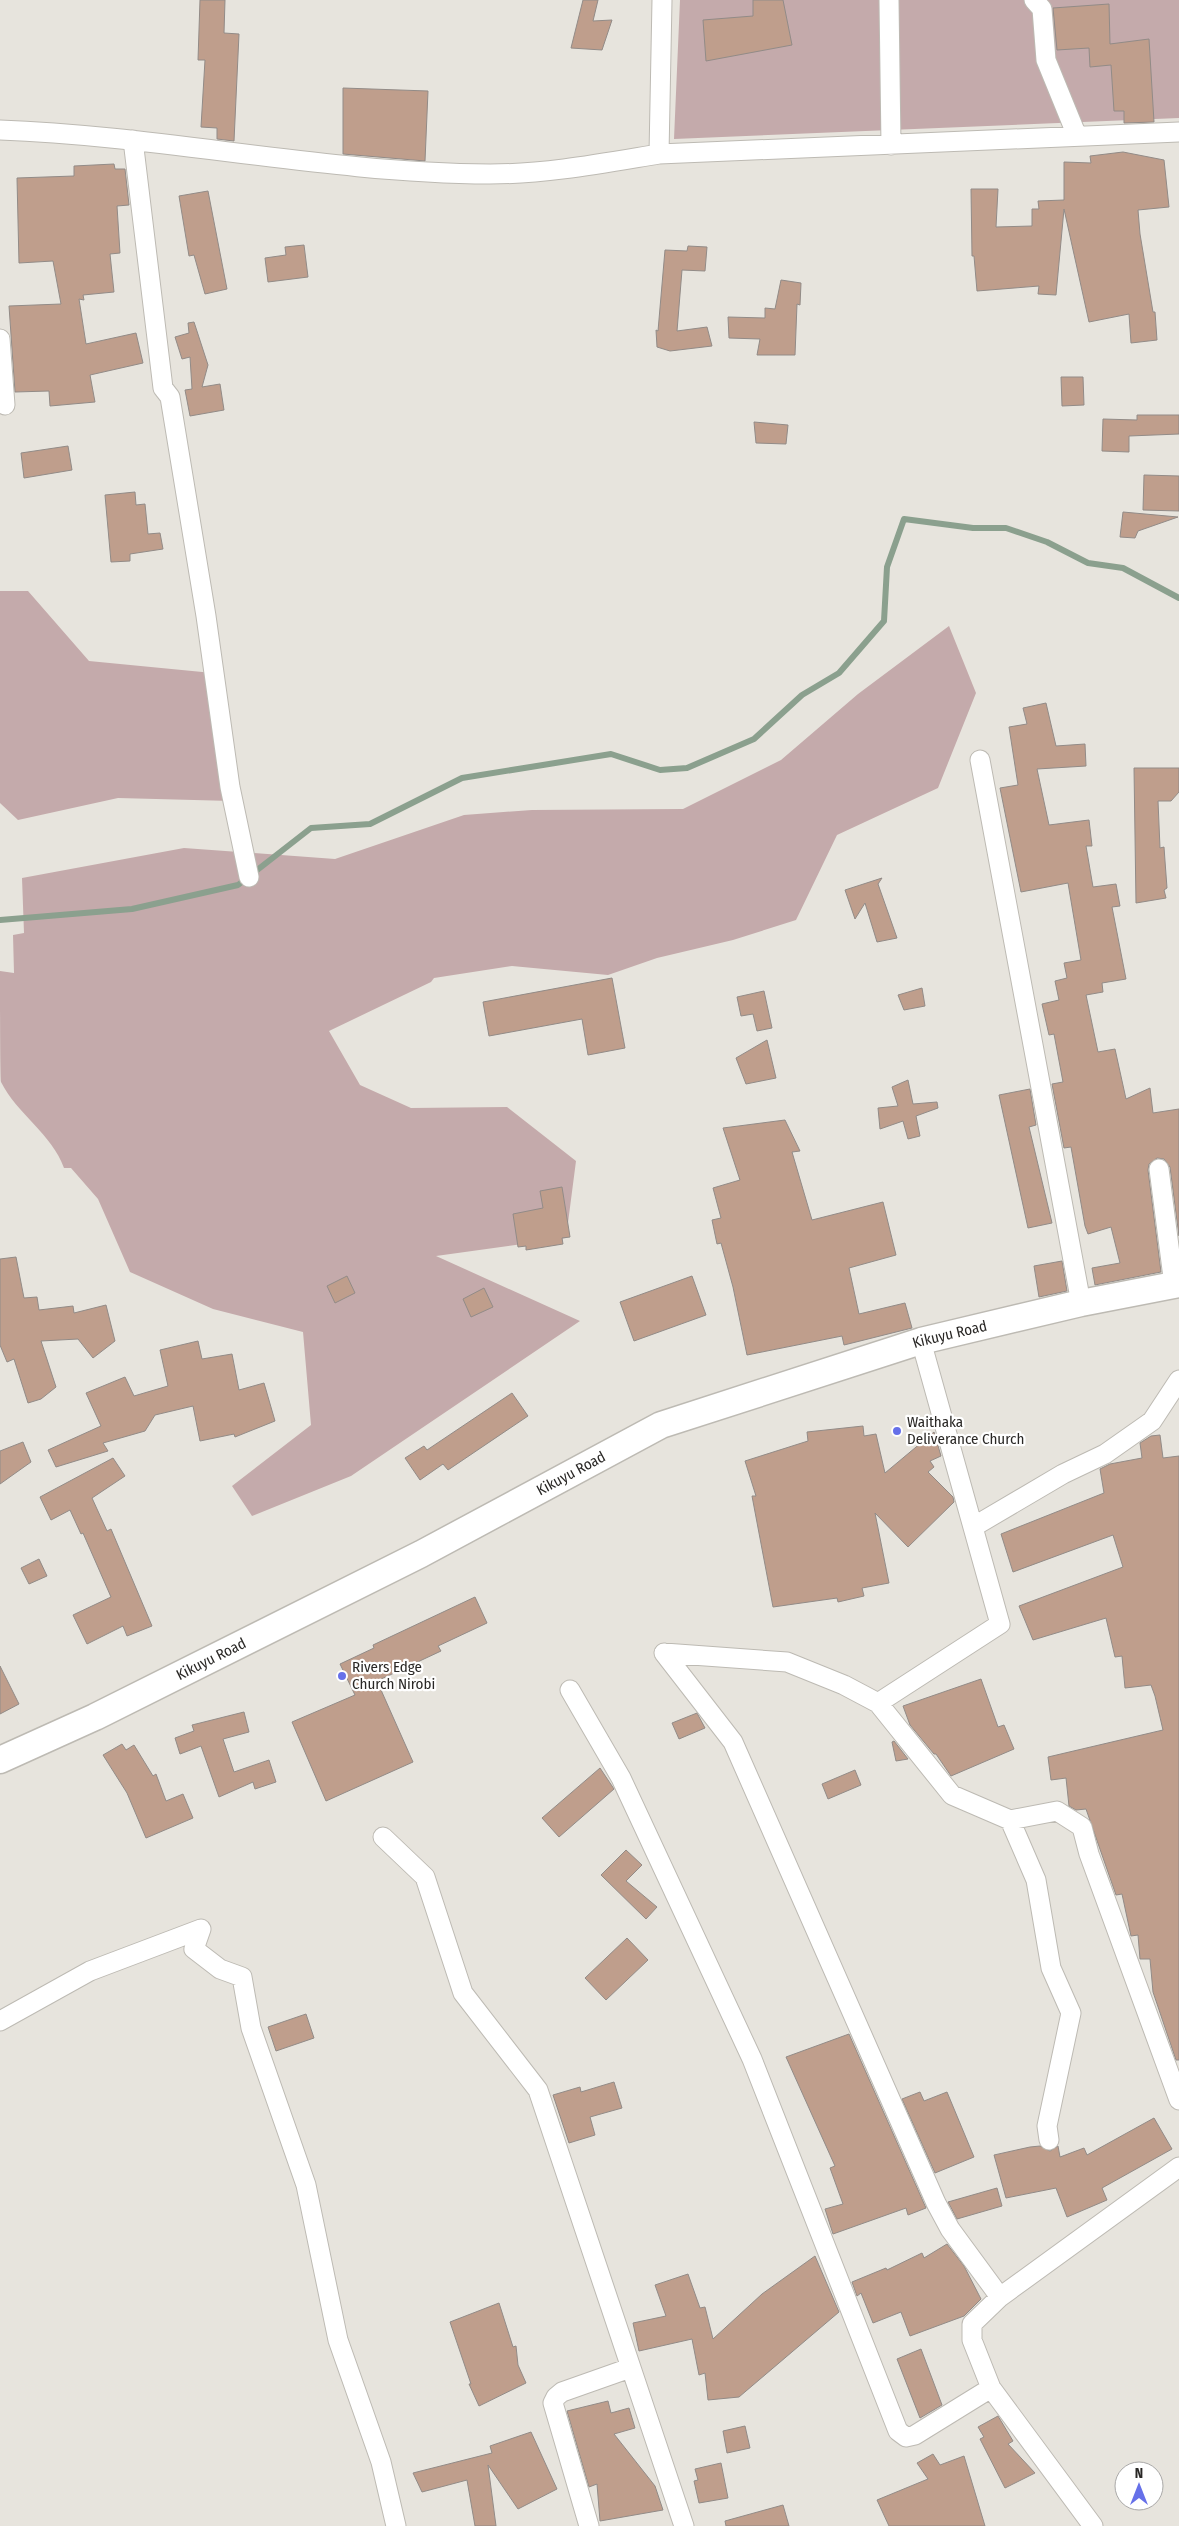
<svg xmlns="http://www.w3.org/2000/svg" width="1179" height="2526" font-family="'Fira Sans Condensed',sans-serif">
  <rect width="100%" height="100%" fill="#e7e4dd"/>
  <path fill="#c4aaab" d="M 680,0 L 1179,0 L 1179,118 L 674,139 Z
    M 0,591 L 28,591 L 89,661 L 223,674 L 232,801 L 118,798 L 18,820 L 0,803 Z
    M 949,626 L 976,693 L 938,788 L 837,835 L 796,920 L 733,940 L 657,958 L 608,975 L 512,966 L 434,978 L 431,982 L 329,1031 L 360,1085 L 411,1108 L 507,1107 L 576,1161 L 566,1238 L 436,1256 L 580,1321 L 351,1476 L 252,1516 L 232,1486 L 311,1425 L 303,1332 L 213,1309 L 130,1272 L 98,1199 L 71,1168 L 64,1168 C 52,1134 17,1114 1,1082 C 0,1073 0,988 0,971 L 14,973 L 13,935 L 24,933 L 22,878 L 184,848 L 335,859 L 464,815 L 532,810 L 683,809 L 781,760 L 858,694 Z"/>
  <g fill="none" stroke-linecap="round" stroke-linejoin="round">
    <path stroke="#8ba08e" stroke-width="6" d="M 0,920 L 132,909 L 238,885 L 311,828 L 370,824 L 462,778 L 611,754 L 660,770 L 687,768 L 754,739 L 802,695 L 839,673 L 884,621 L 887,567 L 904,519 L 973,528 L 1006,528 L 1047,542 L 1088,563 L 1123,568 L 1179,598"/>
  </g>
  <path fill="#bf9e8c" stroke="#928b87" d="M 200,0 L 225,0 L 224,33 L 239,34 L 234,141 L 217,139 L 217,128 L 201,127 L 205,60 L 198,60 Z
    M 583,0 L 598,0 L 593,21 L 612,20 L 602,50 L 571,48 Z
    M 753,0 L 783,0 L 792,45 L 706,61 L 703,20 L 753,16 Z
    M 1109,4 L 1110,44 L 1149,39 L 1154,122 L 1124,123 L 1124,111 L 1114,111 L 1111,65 L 1090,67 L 1089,48 L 1057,50 L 1053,8 Z
    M 343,88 L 428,91 L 425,161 L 343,154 Z
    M 1123,152 L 1164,160 L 1169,207 L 1138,210 L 1140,234 L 1153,312 L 1155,312 L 1157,340 L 1131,343 L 1129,314 L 1089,322 L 1064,209 L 1056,295 L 1038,294 L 1039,286 L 977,291 L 974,256 L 972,256 L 971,189 L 998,189 L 996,227 L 1032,226 L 1032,209 L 1039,209 L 1038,201 L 1064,200 L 1064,162 L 1091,163 L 1090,156 Z
    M 114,164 L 115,169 L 125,169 L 129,205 L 117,206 L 120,253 L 110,254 L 114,292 L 83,295 L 84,300 L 79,299 L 86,344 L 136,333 L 143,363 L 90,375 L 95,402 L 50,406 L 49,391 L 15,392 L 9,306 L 61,304 L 53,261 L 19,263 L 17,178 L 74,176 L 74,166 Z
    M 208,191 L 227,289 L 205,294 L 194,255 L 189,256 L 179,196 Z
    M 304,245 L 308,277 L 268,282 L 265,258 L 286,255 L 285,247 Z
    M 688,246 L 707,247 L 705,271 L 682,270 L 677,331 L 707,327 L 712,346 L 670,351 L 657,347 L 656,330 L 658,331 L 665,250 L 687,251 Z
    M 781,280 L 801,283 L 800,305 L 797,304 L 795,355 L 757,355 L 760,339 L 729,338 L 728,317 L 765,318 L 765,308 L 775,309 Z
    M 194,322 L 208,365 L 202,387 L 220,384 L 224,410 L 190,416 L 185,390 L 192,389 L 190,357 L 182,359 L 175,337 L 189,333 L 188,323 Z
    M 1061,377 L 1083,377 L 1084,405 L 1062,406 Z
    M 1137,415 L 1179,415 L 1179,434 L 1129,436 L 1129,452 L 1102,451 L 1103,419 L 1137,420 Z
    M 754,422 L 788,425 L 786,444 L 756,443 Z
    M 68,446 L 72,470 L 24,478 L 21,453 Z
    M 1144,475 L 1179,476 L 1179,511 L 1143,510 Z
    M 135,492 L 136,505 L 145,504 L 148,534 L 160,533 L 163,549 L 130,554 L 130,561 L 111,562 L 105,495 Z
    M 1123,512 L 1178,517 L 1138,531 L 1135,538 L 1120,537 Z
    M 1046,703 L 1056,746 L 1085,744 L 1086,766 L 1037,769 L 1049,825 L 1089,820 L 1092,846 L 1086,846 L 1093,887 L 1116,884 L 1120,906 L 1112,907 L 1126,979 L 1102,983 L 1103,992 L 1086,995 L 1098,1052 L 1115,1049 L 1126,1099 L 1150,1088 L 1153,1113 L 1179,1109 L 1179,1236 L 1170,1167 L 1164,1159 L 1157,1158 L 1149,1164 L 1148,1170 L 1161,1272 L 1095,1285 L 1092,1268 L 1120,1263 L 1111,1227 L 1088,1234 L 1085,1226 L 1071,1147 L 1064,1148 L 1052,1084 L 1063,1082 L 1054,1034 L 1049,1035 L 1042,1004 L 1059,1000 L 1055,981 L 1067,978 L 1064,963 L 1081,960 L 1068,883 L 1021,892 L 1000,788 L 1018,785 L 1009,727 L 1027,724 L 1023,708 Z
    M 1134,768 L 1179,768 L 1179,792 L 1171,801 L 1158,801 L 1160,848 L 1164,847 L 1165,861 L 1167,888 L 1164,890 L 1166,898 L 1136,903 Z
    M 882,878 L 878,884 L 897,938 L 877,942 L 865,903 L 855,919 L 845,890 Z
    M 612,978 L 625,1048 L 588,1055 L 582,1019 L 489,1036 L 483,1002 Z
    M 922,988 L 925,1006 L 904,1010 L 898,995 Z
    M 764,991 L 772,1028 L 757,1031 L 753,1014 L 741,1016 L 737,997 Z
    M 767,1040 L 776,1078 L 746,1084 L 736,1058 Z
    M 908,1080 L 913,1104 L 937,1102 L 938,1108 L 916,1116 L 920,1136 L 908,1139 L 903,1121 L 880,1129 L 878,1108 L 898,1106 L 892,1087 Z
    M 1030,1089 L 1036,1125 L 1029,1127 L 1052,1223 L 1028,1228 L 999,1095 Z
    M 785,1120 L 800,1151 L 792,1152 L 812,1220 L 883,1202 L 896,1255 L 849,1268 L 859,1314 L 905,1303 L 912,1328 L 844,1345 L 842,1336 L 747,1355 L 733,1287 L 721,1243 L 717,1244 L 712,1220 L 721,1218 L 713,1188 L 740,1180 L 723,1128 Z
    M 562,1187 L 570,1237 L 562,1238 L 563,1244 L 526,1250 L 526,1246 L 518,1247 L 513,1214 L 543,1208 L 540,1191 Z
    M 16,1257 L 24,1298 L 37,1297 L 39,1310 L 73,1306 L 74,1313 L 106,1305 L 115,1341 L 93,1358 L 78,1339 L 41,1341 L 56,1387 L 41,1399 L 28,1403 L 14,1359 L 7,1362 L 0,1345 L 0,1259 Z
    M 1062,1261 L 1067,1291 L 1039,1297 L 1034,1266 Z
    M 347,1276 L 355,1293 L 335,1303 L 327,1286 Z
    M 692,1276 L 706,1315 L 634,1341 L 620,1302 Z
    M 484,1288 L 493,1307 L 471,1317 L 463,1299 Z
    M 198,1341 L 202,1359 L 232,1354 L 239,1390 L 264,1383 L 275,1421 L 235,1437 L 234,1434 L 200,1441 L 193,1406 L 155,1415 L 145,1431 L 103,1443 L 108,1451 L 56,1467 L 48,1450 L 101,1426 L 86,1393 L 125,1377 L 134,1396 L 168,1386 L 160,1350 Z
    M 512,1393 L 528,1416 L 448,1470 L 443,1464 L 420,1480 L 405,1458 L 424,1446 L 427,1450 Z
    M 863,1426 L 864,1436 L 876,1434 L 885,1473 L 934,1432 L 941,1456 L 930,1461 L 934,1467 L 928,1472 L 953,1497 L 954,1502 L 908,1547 L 875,1513 L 889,1583 L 862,1588 L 864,1596 L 838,1602 L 837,1598 L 773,1607 L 752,1496 L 756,1496 L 745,1461 L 808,1441 L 807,1432 Z
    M 1160,1435 L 1163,1458 L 1179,1456 L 1179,2060 L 1176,2060 L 1153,1992 L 1150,1959 L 1140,1959 L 1138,1935 L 1131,1936 L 1122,1894 L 1116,1895 L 1086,1809 L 1076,1810 L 1069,1806 L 1066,1778 L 1051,1780 L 1048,1757 L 1163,1730 L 1155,1696 L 1151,1685 L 1125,1688 L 1122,1656 L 1115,1657 L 1106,1618 L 1033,1640 L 1019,1606 L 1123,1567 L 1113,1535 L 1013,1572 L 1001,1534 L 1104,1493 L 1100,1469 L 1110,1464 L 1142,1458 L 1140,1443 L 1151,1436 Z
    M 23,1442 L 31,1462 L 0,1484 L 0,1451 Z
    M 113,1458 L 125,1476 L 92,1498 L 107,1531 L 111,1529 L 152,1626 L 127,1636 L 123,1626 L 87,1644 L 73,1615 L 111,1597 L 83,1533 L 81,1534 L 70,1510 L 51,1520 L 40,1497 Z
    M 39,1559 L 47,1576 L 29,1584 L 21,1568 Z
    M 475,1597 L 487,1623 L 438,1646 L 441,1651 L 377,1681 L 413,1762 L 326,1801 L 292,1722 L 355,1695 L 340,1664 L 374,1648 L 373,1645 Z
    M 0,1666 L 19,1704 L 0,1714 Z
    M 981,1679 L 998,1727 L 1004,1725 L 1014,1749 L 951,1776 L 936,1754 L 934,1754 L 910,1725 L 903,1706 Z
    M 244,1712 L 249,1732 L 223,1739 L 234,1772 L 269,1760 L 276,1782 L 255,1789 L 253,1782 L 219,1797 L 201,1746 L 180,1754 L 175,1738 L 194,1731 L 192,1725 Z
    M 697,1713 L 705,1728 L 679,1739 L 672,1723 Z
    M 894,1741 L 908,1759 L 896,1761 L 892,1742 Z
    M 122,1744 L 126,1750 L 134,1745 L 153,1776 L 156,1774 L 166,1801 L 183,1794 L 193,1818 L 146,1838 L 127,1793 L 103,1755 Z
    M 600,1768 L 614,1789 L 559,1837 L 542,1818 Z
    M 855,1770 L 861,1785 L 828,1799 L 822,1784 Z
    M 626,1850 L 642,1865 L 626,1881 L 657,1907 L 646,1919 L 601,1875 Z
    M 627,1938 L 648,1960 L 606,2000 L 585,1978 Z
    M 306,2014 L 314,2038 L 276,2051 L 268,2027 Z
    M 849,2034 L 926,2208 L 908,2215 L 906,2208 L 833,2234 L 825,2209 L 843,2204 L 830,2168 L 835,2166 L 786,2057 Z
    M 614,2082 L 622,2108 L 590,2117 L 595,2135 L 569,2143 L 553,2095 L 580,2087 L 581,2092 Z
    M 920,2092 L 924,2101 L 947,2092 L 974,2157 L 935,2173 L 902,2099 Z
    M 1154,2118 L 1172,2149 L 1102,2188 L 1107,2200 L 1067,2217 L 1056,2188 L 1006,2198 L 994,2155 L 1030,2147 L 1040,2146 L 1050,2151 L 1058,2146 L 1060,2157 L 1084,2148 L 1087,2155 Z
    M 997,2188 L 1002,2206 L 957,2219 L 948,2202 Z
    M 947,2244 L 964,2266 L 981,2299 L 964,2316 L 910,2336 L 901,2312 L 873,2323 L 861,2293 L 857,2296 L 852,2282 L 886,2268 L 887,2270 L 922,2253 L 924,2258 Z
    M 815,2256 L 839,2312 L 739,2397 L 708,2400 L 705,2373 L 699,2375 L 692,2339 L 639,2351 L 633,2323 L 666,2316 L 655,2285 L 688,2274 L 700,2308 L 705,2307 L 713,2339 L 762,2294 Z
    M 499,2303 L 513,2347 L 516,2346 L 518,2365 L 526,2383 L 479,2406 L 469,2384 L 471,2384 L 450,2322 Z
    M 921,2349 L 942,2405 L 920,2418 L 897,2359 Z
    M 608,2401 L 611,2413 L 629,2408 L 635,2428 L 614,2434 L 655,2486 L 663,2510 L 600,2521 L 597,2484 L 589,2487 L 567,2411 Z
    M 998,2416 L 1013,2441 L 1008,2444 L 1035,2473 L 1005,2488 L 980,2439 L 984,2437 L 978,2427 Z
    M 745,2426 L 750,2448 L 727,2453 L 723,2431 Z
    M 531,2432 L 557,2489 L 518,2509 L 488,2465 L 496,2526 L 475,2526 L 467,2480 L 422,2492 L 413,2473 L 492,2453 L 490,2446 Z
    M 933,2454 L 940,2465 L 964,2456 L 985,2526 L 889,2526 L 877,2500 L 928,2479 L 917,2463 Z
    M 721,2463 L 728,2498 L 699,2503 L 694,2481 L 698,2480 L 695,2469 Z
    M 783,2505 L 789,2526 L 726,2526 L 725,2521 Z"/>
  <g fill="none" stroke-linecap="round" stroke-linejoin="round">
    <g stroke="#bdbab3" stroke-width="21">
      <path id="street" d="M 662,0 L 659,154 L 1179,132
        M 889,0 L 891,145
        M 1034,0 L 1042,9 L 1046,60 L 1077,136
        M 0,130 C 164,136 325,173 490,174 C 547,174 604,163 659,154
        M 133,140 L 163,388 L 170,397 L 206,616 L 230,787 L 249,877
        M 0,339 L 5,405
        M 980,760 L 1081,1303
        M 1159,1169 L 1174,1285
        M 973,1527 L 1063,1474 L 1105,1454 L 1152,1421 L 1179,1380
        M 664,1653 L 733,1742 L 936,2203 L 950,2229 L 1000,2297
        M 664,1653 L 787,1662 L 844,1685 L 878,1703 L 1000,1624 L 921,1341
        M 570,1690 L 621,1778 L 752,2059 L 898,2431 L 906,2437 L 915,2435 L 991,2388
        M 878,1703 L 952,1795 L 1010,1820 L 1057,1811 L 1082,1827 L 1089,1854 L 1179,2100
        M 1010,1820 L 1036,1880 L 1051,1968 L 1071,2013 L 1047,2126 L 1049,2140
        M 383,1837 L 425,1877 L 463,1993 L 538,2090 L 684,2526
        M 0,2021 L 90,1971 L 201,1929 L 194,1949 L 220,1969 L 242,1977 L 251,2028 L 306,2185 L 338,2340 L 381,2462 L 396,2526
        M 589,2526 L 553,2403 L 556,2397 L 562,2392 L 630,2368
        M 1093,2526 L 991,2388 L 972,2340 L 972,2324 L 1000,2297 L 1179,2167"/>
    </g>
    <g stroke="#bdbab3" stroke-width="29">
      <g id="secondary">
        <path id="s1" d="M 0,1760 L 95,1717 L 421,1554 L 661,1425 L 921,1341 L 1081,1303 L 1179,1284"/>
      </g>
    </g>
    <use href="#street" stroke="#fff" stroke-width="19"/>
    <use href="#secondary" stroke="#fff" stroke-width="26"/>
  </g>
  <g fill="#6670e9" stroke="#fff" stroke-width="2">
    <circle cx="897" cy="1431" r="5"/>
    <circle cx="342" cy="1676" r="5"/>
  </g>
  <g text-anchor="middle" stroke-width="4.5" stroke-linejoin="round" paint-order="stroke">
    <g font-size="15" fill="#2a2826" stroke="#fff">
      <text dy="5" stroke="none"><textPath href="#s1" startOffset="1044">Kikuyu Road</textPath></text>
      <text dy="5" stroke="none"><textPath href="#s1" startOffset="639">Kikuyu Road</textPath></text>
      <text dy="5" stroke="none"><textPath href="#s1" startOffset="234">Kikuyu Road</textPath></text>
    </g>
    <g font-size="15" fill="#2a2826" stroke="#fff" text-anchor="start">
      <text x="907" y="1427">Waithaka<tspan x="907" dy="17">Deliverance Church</tspan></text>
      <text x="352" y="1672">Rivers Edge<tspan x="352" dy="17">Church Nirobi</tspan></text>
    </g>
  </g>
  <g transform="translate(1139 2486)"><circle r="24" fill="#ffffff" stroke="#aaa9a8"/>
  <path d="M0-4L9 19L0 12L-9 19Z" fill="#6670e9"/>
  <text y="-8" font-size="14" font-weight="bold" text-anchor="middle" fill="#2a2826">N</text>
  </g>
</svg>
